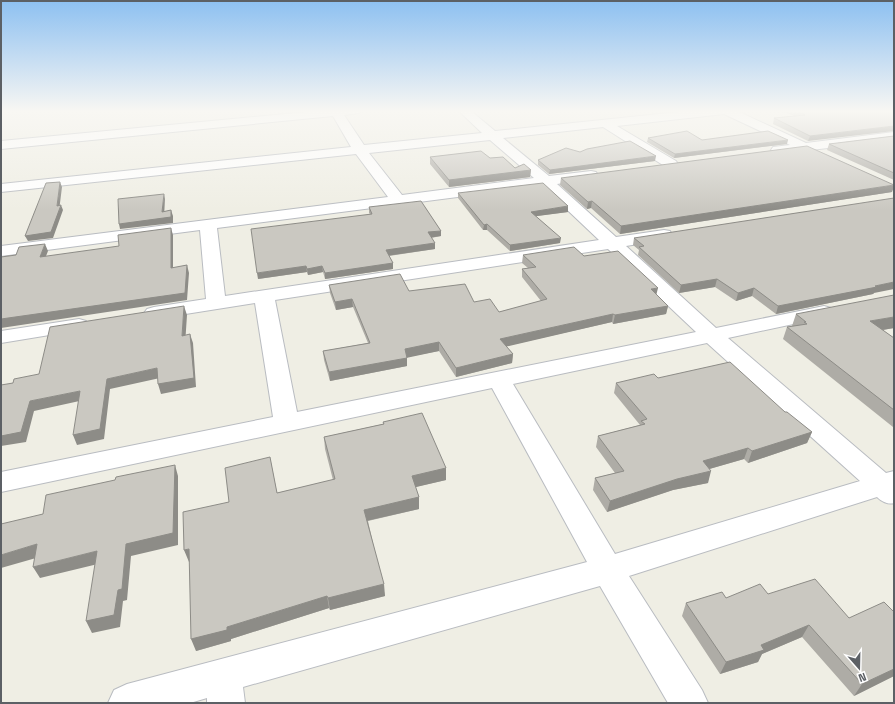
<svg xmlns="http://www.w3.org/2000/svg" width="895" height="704" font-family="'Space Grotesk',sans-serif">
  <rect width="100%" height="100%" fill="#efeee4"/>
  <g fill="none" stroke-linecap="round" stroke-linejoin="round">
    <g stroke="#b9bcc1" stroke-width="2">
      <path id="minor" d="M 317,111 L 360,111 L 359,113 L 344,115 L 364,145 L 482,133 L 459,111 L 471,111 L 495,131 L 688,111 L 737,111 L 806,143 L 894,132 L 894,140 L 778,154 L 773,153 L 771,150 L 773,147 L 790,145 L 724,114 L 617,126 L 676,161 L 678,164 L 676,167 L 666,167 L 603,127 L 503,138 L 549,176 L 591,171 L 596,172 L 598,175 L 596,178 L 557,184 L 616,237 L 664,230 L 670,231 L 672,235 L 670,239 L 626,246 L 716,328 L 824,306 L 831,308 L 834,312 L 831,316 L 728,338 L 886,473 L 894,471 L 894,503 C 888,505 881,501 877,497 L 629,576 L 702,690 L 708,703 L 668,703 L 600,586 L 243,687 L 245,703 L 207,703 L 207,698 L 190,703 L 108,703 L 114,690 L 127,684 L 587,562 L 492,388 L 1,492 L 1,472 L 273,417 L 255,303 L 154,319 L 147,317 L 144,313 L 147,309 L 154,307 L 206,299 L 200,230 L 1,256 L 1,246 L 388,197 L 356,154 L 1,192 L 1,184 L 351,147 L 333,116 L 1,149 L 1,141 ZM 490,140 L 534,178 L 402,195 L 369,153 ZM 542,186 L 599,240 L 225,296 L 217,228 ZM 608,249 L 696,332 L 297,412 L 275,300 ZM 707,343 L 860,481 L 615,554 L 513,384 Z
        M 79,319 L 86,321 L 89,325 L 86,329 L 1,343 L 1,331 Z"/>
    </g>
    <use href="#minor" fill="#fff" fill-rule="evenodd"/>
  </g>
  <path fill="#aeaca6" d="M 784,111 L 894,111 L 808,141 L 773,124 L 774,118 L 794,116 L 784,112 Z
    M 894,136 L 894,180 L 827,150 L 829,144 Z
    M 648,138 L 702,140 L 787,144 L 674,158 L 647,142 Z
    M 580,152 L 655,161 L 549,174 L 538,165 L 538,160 Z
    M 430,157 L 490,158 L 515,168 L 531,170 L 530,177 L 449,187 L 430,164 Z
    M 561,178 L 892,192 L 620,234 L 591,208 L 587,209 L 560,185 Z
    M 458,193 L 568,212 L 536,216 L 560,243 L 510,251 L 487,230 L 483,230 L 458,198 Z
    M 369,207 L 441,231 L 441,236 L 431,238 L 435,249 L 389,256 L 393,263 L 393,269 L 325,279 L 323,272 L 308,275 L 307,272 L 258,279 L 370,214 L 369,213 Z
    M 634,238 L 874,293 L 873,294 L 776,314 L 752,296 L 736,301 L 715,287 L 679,293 L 638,255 L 639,250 L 633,245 Z
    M 523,255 L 584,256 L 656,295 L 668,306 L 666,314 L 613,324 L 612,322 L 506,346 L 513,354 L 512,363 L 456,377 L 439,351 L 407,357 L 407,366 L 330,381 L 324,360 L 323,351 L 368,343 L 353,307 L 336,310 L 330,293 L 329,285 L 409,291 L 474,302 L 499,312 L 541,301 L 522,277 L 522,269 L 528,268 L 522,263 Z
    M 796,314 L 894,328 L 882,330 L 894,338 L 894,426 L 893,427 L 783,339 L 787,327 L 793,326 L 792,326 Z
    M 658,378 L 785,412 L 812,432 L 807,443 L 748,463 L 744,459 L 709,469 L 708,483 L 673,490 L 607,512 L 593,490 L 595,478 L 615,473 L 596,447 L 598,436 L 640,425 L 614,393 L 616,383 Z
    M 383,422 L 446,468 L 446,480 L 415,487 L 419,497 L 419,509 L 368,521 L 385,596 L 330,610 L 329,608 L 231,639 L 231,641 L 196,651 L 190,562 L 189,562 L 229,502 L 270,457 L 277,493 L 333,480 L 325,449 L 324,437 L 383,424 Z
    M 768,594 L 849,618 L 894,612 L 894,676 L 854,696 L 802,637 L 762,654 L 758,662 L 720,674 L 682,616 L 686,603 L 726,598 Z"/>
  <path fill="#8d8c87" d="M 894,126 L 894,131 L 808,141 L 810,136 Z
    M 788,140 L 787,144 L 674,158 L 675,154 Z
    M 656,156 L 655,161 L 549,174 L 550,170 Z
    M 531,170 L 530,177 L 449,187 L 449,180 Z
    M 60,182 L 62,187 L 59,211 L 61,205 L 63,210 L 53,238 L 28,241 L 25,236 L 57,206 Z
    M 894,185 L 894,187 L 892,192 L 620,234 L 621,226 Z
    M 164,194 L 165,199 L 164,217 L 162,212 Z
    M 592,201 L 591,208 L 587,209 L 588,202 Z
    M 568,206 L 568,212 L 530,217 L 531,212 Z
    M 171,210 L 173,216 L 173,223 L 120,229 L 119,224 Z
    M 487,224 L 487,230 L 483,230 L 484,225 Z
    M 171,228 L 173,235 L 173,275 L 171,268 Z
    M 441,231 L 441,236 L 428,238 L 428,232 Z
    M 561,238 L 560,243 L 510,251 L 510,245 Z
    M 435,243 L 435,249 L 386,256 L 386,250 Z
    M 45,244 L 48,251 L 43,264 L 40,257 Z
    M 393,263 L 393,269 L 325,279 L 325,273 Z
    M 187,265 L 189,273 L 187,300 L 1,328 L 1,319 Z
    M 306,266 L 307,272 L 258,279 L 257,273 Z
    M 322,266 L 323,272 L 308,275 L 307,269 Z
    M 717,279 L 715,287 L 679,293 L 681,285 Z
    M 894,282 L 894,289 L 874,293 L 873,294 L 776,314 L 778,306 Z
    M 658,288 L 656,296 L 651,289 Z
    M 754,288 L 752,296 L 736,301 L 738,293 Z
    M 352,299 L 353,307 L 336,310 L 335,302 Z
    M 184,306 L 187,315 L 185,345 L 182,336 Z
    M 668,306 L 666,314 L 613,324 L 615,315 Z
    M 613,314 L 612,322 L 500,348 L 500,339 Z
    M 894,317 L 894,328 L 865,333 L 870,321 Z
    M 190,334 L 193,343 L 196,387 L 161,394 L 158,384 Z
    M 439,342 L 439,351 L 406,358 L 405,349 Z
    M 513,354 L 512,363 L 456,377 L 456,368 Z
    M 407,358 L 407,366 L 330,381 L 329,372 Z
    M 157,368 L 160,378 L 110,389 L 104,439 L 77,445 L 73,435 L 107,379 Z
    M 80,391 L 84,400 L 34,411 L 26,442 L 1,446 L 1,436 L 30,401 Z
    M 812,432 L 807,443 L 748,463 L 752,451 Z
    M 748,448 L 744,459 L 699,472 L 703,461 Z
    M 175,465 L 178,476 L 178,545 L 131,556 L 127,600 L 123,601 L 120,627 L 92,633 L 86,621 L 118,590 L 126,544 Z
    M 446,468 L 446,480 L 412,488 L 412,476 Z
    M 711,471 L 708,483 L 673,490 L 607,512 L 610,501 L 677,479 Z
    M 419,497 L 419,509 L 366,521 L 364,510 Z
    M 37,544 L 43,556 L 1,568 L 1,555 Z
    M 189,549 L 194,561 L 189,562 L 184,550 Z
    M 97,551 L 102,563 L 40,578 L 33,567 Z
    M 384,584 L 385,596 L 330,610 L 328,598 Z
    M 327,596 L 329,608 L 231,639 L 231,641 L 196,651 L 191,639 L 227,627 Z
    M 809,625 L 802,637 L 762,654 L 758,662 L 720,674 L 726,662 L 761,645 Z
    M 894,669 L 894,676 L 854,696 L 862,684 Z"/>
  <path fill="#cac8c1" stroke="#8d8c87" d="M 797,111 L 894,111 L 894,126 L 810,136 L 774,118 L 805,115 Z
    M 687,131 L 702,140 L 768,131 L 788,140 L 675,154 L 648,138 Z
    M 894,136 L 894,173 L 829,144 Z
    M 630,141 L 656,156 L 550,170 L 538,160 L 566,148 L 580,152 L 587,149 Z
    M 807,146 L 894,185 L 621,226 L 592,201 L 588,202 L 561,178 Z
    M 481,151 L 490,158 L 503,157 L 515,168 L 524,164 L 531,170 L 449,180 L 430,157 Z
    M 60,182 L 57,206 L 61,205 L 51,232 L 25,236 L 46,183 Z
    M 543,183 L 568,206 L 531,212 L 561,238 L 510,245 L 487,224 L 484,225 L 458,193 Z
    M 164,194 L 162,212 L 171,210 L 171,217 L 119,224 L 118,199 Z
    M 894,198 L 894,282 L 875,286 L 877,287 L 778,306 L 754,288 L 738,293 L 717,279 L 681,285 L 639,247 L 644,246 L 634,238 Z
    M 421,201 L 441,231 L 428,232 L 435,243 L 386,250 L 393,263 L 325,273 L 322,266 L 307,269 L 306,266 L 257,273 L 251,229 L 372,214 L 369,207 Z
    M 171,228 L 171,268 L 187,265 L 185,293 L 1,319 L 1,257 L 16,255 L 19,247 L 45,244 L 40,257 L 119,246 L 118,235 Z
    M 574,247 L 584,256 L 618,251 L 658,288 L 651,289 L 668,306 L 615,315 L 613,314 L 500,339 L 513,354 L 456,368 L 439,342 L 405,349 L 407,358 L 329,372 L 323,351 L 370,343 L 352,299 L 335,302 L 329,285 L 400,274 L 409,291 L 465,284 L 474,302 L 490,299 L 499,312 L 547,299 L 522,269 L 536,267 L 523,255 Z
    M 894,295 L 894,317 L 870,321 L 894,338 L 894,410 L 787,327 L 807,324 L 804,322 L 806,322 L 796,314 Z
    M 184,306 L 182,336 L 190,334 L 194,378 L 158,384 L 157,368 L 107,379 L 100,429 L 73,435 L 80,391 L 30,401 L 21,432 L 1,436 L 1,385 L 13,383 L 14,379 L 39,374 L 50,327 Z
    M 730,362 L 785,412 L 787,412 L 812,432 L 752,451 L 748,448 L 703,461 L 711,471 L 677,479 L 610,501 L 595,478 L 624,471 L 598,436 L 645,424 L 641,421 L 647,419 L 616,383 L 654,374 L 658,378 Z
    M 422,413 L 446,468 L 412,476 L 419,497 L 364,510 L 384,584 L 328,598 L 327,596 L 227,627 L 227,630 L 191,639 L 189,549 L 184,550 L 183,512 L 229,502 L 225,468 L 270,457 L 277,493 L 335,479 L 324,437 L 384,424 L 383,422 Z
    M 175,465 L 173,533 L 126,544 L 122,589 L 118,590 L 114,615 L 86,621 L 97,551 L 33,567 L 37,544 L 1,555 L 1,524 L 43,514 L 46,495 L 115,480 L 116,477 Z
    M 815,579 L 849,618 L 884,602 L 894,612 L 894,669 L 862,684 L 809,625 L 761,645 L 764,650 L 726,662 L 686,603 L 722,592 L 726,598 L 760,584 L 768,594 Z"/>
  <linearGradient id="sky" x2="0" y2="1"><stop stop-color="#8dc0f1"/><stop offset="0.53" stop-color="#f8f7f3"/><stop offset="1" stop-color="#f8f7f3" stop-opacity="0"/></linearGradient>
  <rect width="895" height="210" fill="url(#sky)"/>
  <rect width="895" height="704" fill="none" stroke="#5c6065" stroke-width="4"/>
  <g transform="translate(859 668) rotate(160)" stroke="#ffffff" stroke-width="3" paint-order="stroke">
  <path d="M0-3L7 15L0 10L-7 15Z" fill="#5c6065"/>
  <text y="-6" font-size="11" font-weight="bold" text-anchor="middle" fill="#5c6065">N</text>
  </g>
</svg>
